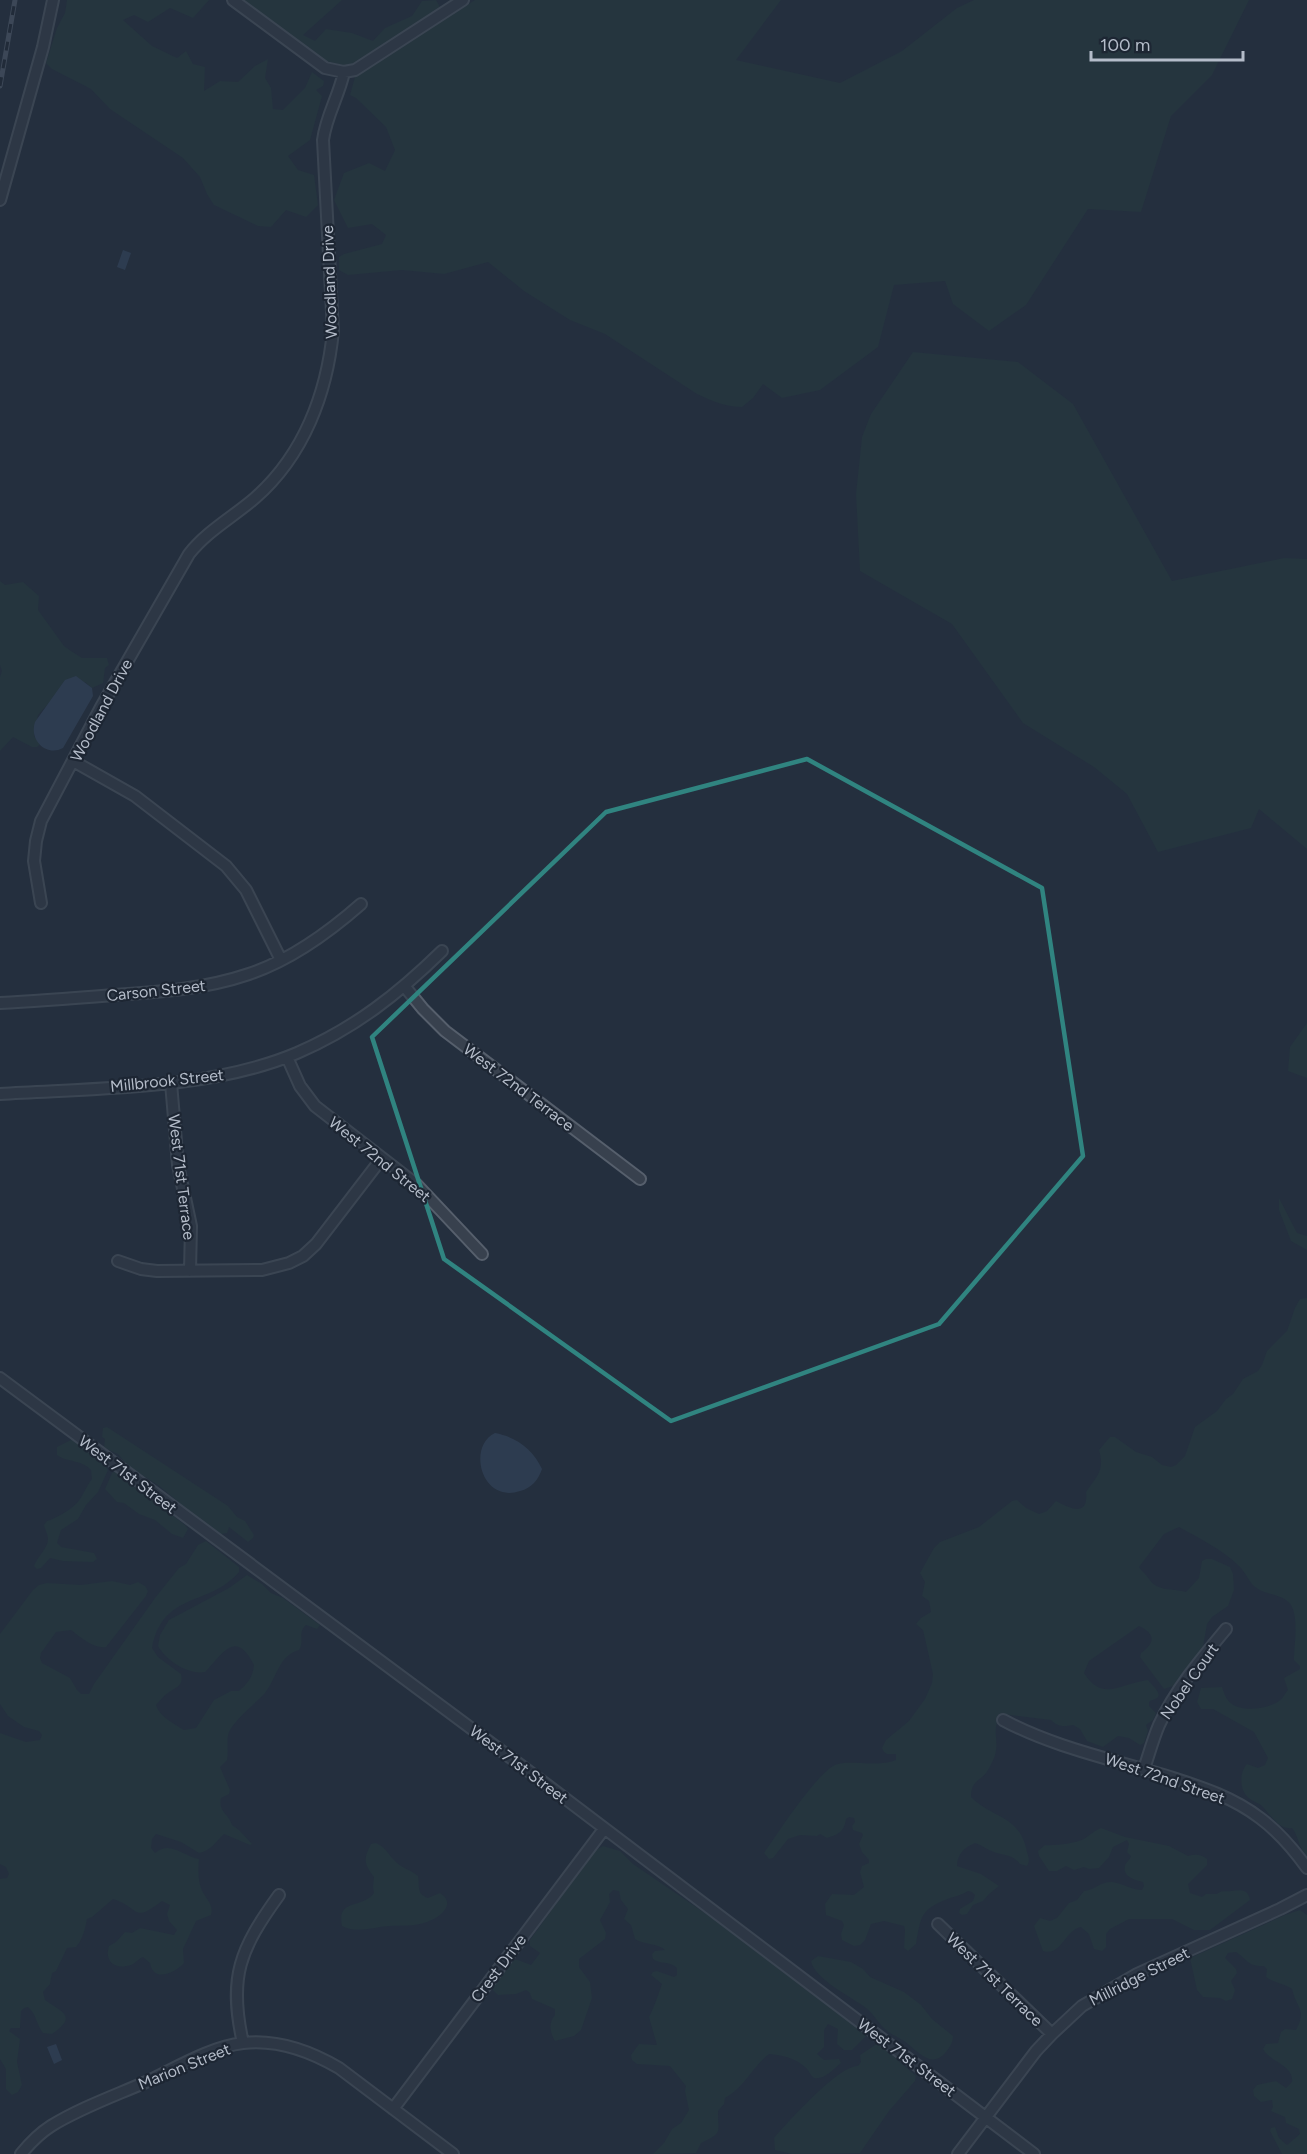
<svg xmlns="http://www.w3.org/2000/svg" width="1307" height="2154" font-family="Figtree,sans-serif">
  <rect width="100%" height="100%" fill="#242f3e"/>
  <path fill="#263c3f" d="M 67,0 L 209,0 L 193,18 L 170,8 L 148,22 L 134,15 L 123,20 L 152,46 L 177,58 L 186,51 L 193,64 L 205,67 L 204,91 L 220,81 L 238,82 L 255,66 L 268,59 L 265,78 L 271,88 L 273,109 L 283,110 L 305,88 L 312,72 L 324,81 L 323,86 L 316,90 L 322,96 L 310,140 L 288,156 L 298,170 L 314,175 L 318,205 L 306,217 L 286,210 L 271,227 L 258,226 L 214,205 L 207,194 L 200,177 L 183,158 L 110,109 L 91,89 L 52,69 L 46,63 L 57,28 L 65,13 Z
    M 240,0 L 342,0 L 303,35 L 315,41 L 326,29 L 352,33 L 373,41 L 385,28 L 412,16 L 422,1 L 436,0 L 441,9 L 405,35 L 398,35 L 387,48 L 378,49 L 364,61 L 347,66 L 321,60 Z
    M 475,0 L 781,0 L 736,60 L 840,83 L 902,51 L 957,8 L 974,0 L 1249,0 L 1212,75 L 1171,116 L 1141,212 L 1088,209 L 1026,305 L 989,331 L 953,304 L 945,281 L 894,285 L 878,347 L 820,390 L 782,398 L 763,384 L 753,398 L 742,407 C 726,407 712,401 697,394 L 605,334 L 570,320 L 524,291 L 488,262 L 444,274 L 402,270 L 348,275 L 339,270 L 339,257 L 344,254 L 382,244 L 386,235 L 372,224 L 348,228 L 334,200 L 344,173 L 369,163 L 385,171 L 395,150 L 386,127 L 356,98 L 350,95 L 355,77 Z
    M 913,352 L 1018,362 L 1073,404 L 1172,581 L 1284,558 L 1307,559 L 1307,849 L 1259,809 L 1251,828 L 1158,852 L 1127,794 L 1094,767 L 1023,723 L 952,624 L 860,571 L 856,494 L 862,437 L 871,414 Z
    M 0,581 L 5,585 L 23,582 L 39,596 L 38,610 L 64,646 L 71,651 L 82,658 L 107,658 L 109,665 L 105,668 L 103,683 L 92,688 L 85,682 L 48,704 L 38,715 L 34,736 L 40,744 L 37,747 L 32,747 L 13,737 L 0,751 L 0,677 L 2,671 L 0,665 Z
    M 1307,1023 L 1307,1078 L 1288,1071 L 1290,1047 Z
    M 1279,1198 L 1297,1233 L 1307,1236 L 1307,1250 L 1291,1241 L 1279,1210 Z
    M 1307,1298 L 1307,1856 C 1298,1848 1299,1836 1292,1828 C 1278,1830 1271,1815 1262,1806 C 1259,1803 1254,1802 1250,1799 C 1239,1792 1239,1772 1247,1764 L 1258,1768 L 1265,1765 L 1268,1758 L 1254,1732 L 1213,1709 L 1201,1709 L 1197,1702 L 1201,1688 L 1222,1687 C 1224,1693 1226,1700 1232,1704 C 1242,1712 1268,1709 1279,1701 C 1283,1699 1285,1693 1288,1690 L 1284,1678 L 1300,1669 L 1300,1666 L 1294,1660 C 1294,1644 1299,1619 1291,1605 C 1284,1594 1267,1595 1258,1589 C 1249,1584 1246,1572 1238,1565 C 1223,1550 1197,1537 1179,1527 L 1164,1534 L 1139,1567 C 1142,1572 1146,1574 1149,1579 C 1158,1592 1172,1588 1186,1592 L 1199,1578 L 1202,1561 L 1206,1559 L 1212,1559 L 1230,1567 L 1233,1574 L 1234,1590 L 1228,1606 L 1212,1617 L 1207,1624 L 1203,1647 L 1173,1686 L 1164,1689 L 1140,1657 L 1141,1653 C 1155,1643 1156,1634 1139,1626 L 1089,1661 L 1084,1673 C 1103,1703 1121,1683 1148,1680 C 1151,1684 1163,1694 1157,1698 C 1154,1700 1151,1700 1149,1702 L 1149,1706 L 1156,1713 L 1153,1720 L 1146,1725 L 1148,1731 L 1144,1743 L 1140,1745 L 1129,1738 L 1118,1736 L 1103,1747 L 1087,1741 L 1080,1729 L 1073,1725 C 1064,1727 1058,1727 1051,1720 L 1003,1714 C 989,1726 1001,1742 994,1758 C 992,1762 990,1767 988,1770 C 981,1782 971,1779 971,1797 C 993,1819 1020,1815 1027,1852 C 1029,1859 1030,1860 1027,1866 L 1020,1864 C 1012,1854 1005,1856 994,1852 C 987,1850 982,1845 975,1843 C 965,1847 957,1854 957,1866 L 981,1874 L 999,1886 L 989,1894 L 983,1901 L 973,1905 L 967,1914 L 962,1915 L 959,1913 L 960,1909 L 973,1901 L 975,1895 L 972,1892 L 968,1891 C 962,1895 956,1896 950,1898 C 921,1909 921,1915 916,1944 L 908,1951 L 904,1948 L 905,1930 L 904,1926 L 884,1921 L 871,1924 L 865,1940 L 860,1945 L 854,1946 L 842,1940 L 841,1934 L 844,1925 L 842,1921 L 826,1915 L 825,1904 L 832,1894 L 854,1895 L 864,1887 L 860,1872 L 862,1866 L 869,1863 L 869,1860 L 862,1852 L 859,1844 L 863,1835 L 862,1833 L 853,1830 L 852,1826 L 855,1822 L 854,1818 L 849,1817 L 846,1819 C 844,1832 839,1834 827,1838 L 820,1834 L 817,1836 L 800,1835 L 788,1839 L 773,1858 L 769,1859 L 764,1853 C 778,1833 816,1774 835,1765 C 849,1759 877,1768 896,1760 L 896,1754 L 887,1754 L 884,1752 L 882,1748 L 886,1740 L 909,1721 L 925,1699 L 932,1683 L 933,1674 L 926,1643 L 923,1630 L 916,1624 L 921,1618 L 931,1612 L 929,1601 L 922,1596 L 925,1582 L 920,1573 L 934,1548 L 940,1542 L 979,1527 L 1012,1501 L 1017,1500 L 1026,1508 L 1039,1514 L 1047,1511 L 1056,1501 C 1069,1508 1089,1518 1086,1492 C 1097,1476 1105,1470 1099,1450 L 1110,1437 L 1115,1437 L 1136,1452 L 1152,1457 L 1162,1465 L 1171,1467 L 1176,1465 L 1185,1456 L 1195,1427 L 1217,1411 L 1226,1399 L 1233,1394 L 1243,1379 L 1258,1371 L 1262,1365 L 1267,1351 L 1287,1331 L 1295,1308 L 1300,1299 Z
    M 107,1427 L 228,1506 L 237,1517 L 245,1521 L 254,1535 L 253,1538 L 248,1542 L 229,1527 L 227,1533 L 221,1534 L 206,1525 L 158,1485 L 129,1467 L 118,1454 L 104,1448 L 105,1439 L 102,1437 L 103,1428 Z
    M 73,1439 L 103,1461 L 108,1470 L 98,1492 L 86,1505 L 78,1519 L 61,1530 L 57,1543 L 61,1547 L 94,1553 L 97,1559 L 93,1562 L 63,1561 L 50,1558 L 41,1568 L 37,1569 L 34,1566 C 37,1557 48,1548 48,1539 C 48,1534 45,1530 44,1525 L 47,1521 C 55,1519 70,1510 76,1504 C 83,1497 86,1486 92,1479 L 91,1470 C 81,1459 68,1463 57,1455 L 57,1447 Z
    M 116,1471 L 185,1525 L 188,1529 L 183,1538 L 172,1534 L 155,1520 L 139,1514 L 124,1503 L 117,1502 L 105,1489 L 112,1473 Z
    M 206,1541 L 239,1567 L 239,1572 C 209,1607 163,1591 152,1648 L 158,1657 L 181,1674 C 184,1686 176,1687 168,1693 C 163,1696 160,1701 156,1705 C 159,1716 174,1724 184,1730 L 196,1728 L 214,1700 L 231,1691 L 239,1691 C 247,1684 253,1677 254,1665 C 235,1628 223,1654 205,1672 C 187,1675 166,1660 158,1646 L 160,1635 L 169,1620 L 229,1588 L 247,1575 L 262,1584 L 271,1593 L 283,1598 L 320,1625 L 317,1629 L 306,1625 C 297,1633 305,1640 299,1650 C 278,1656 277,1678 265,1693 C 256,1703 234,1720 229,1732 C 226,1740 229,1751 227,1760 L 220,1767 L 230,1790 L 229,1794 L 221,1798 C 218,1812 229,1814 232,1825 L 239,1830 L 252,1844 L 250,1845 L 224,1834 C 215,1842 212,1850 199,1853 L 181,1842 L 156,1834 L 152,1839 L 151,1848 L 155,1853 C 170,1840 183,1856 199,1859 C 198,1868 198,1880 201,1888 C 205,1899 214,1903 211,1915 L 196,1921 L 183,1949 L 184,1963 C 175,1973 153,1983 150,1963 L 143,1957 C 138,1959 136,1963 131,1965 C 115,1970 104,1962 109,1946 L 116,1942 L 125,1932 L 132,1933 L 140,1928 L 174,1935 L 177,1930 L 169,1921 L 167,1914 L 170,1905 L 162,1901 C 132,1924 141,1908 113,1899 L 92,1917 L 87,1919 C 85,1929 83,1939 76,1947 L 67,1948 L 56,1971 L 52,1973 L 50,1984 L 43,1992 L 45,2000 C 59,2011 80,2015 52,2034 L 43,2033 C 36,2024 37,2015 28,2007 L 24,2008 L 21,2011 L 20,2028 L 11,2028 L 9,2031 L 20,2039 L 17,2062 L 22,2085 L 18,2092 L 12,2095 L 6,2089 L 6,2069 L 0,2059 L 0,1879 L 7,1878 L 9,1874 L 6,1867 L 0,1864 L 0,1733 L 26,1742 L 40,1740 L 42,1735 L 39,1731 L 24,1727 L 8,1716 L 0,1704 L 0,1634 L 33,1590 L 39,1585 L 47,1583 L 81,1585 L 112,1581 L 130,1585 L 138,1582 L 145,1586 L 148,1591 L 146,1596 L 106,1647 C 94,1649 80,1637 71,1630 L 56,1632 L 41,1653 L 40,1658 L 42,1663 L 70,1678 L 77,1690 L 81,1694 L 89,1694 L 94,1684 L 155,1598 L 179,1568 L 186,1564 L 198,1545 Z
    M 1101,1828 L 1125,1837 L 1169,1846 L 1188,1856 C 1195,1854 1201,1854 1207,1859 L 1207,1865 L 1188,1884 L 1190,1893 L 1202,1897 L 1206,1894 L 1217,1894 C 1222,1890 1224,1892 1231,1891 C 1240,1890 1248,1888 1250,1900 L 1210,1930 L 1194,1930 L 1172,1919 L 1129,1919 L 1110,1929 L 1106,1934 L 1106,1947 L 1102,1951 L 1094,1949 L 1089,1934 L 1081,1927 C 1065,1930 1061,1957 1043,1951 L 1034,1926 L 1040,1918 L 1050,1921 L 1057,1918 L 1069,1903 L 1077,1900 L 1084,1891 C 1095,1890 1099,1882 1112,1882 C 1122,1883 1132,1890 1142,1890 L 1144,1886 L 1143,1882 C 1136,1880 1122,1877 1125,1866 C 1126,1862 1130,1860 1131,1856 L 1127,1852 L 1129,1844 L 1127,1840 L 1113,1847 L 1109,1857 L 1099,1868 L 1089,1869 L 1084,1867 L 1074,1870 L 1066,1866 L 1057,1871 L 1049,1871 L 1039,1856 L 1038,1851 L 1045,1845 C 1053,1846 1077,1843 1084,1839 C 1090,1835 1094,1831 1101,1828 Z
    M 376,1843 C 386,1847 389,1856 397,1863 C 404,1869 411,1870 418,1876 C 420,1886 416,1894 428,1898 L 440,1893 C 457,1904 440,1918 427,1922 C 414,1927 401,1925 389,1926 C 373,1927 357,1934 342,1926 C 336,1898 363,1909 374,1893 L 373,1887 L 374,1877 C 364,1864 363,1859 371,1844 Z
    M 603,1846 L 620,1851 L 633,1864 L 740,1937 L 863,2031 L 866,2036 L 852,2050 L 844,2050 L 837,2044 L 838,2029 L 828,2024 L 824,2030 L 824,2047 L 817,2054 L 824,2060 L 839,2059 L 841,2063 C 833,2069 825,2080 814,2078 C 810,2075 809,2070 805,2067 C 795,2058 782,2055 769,2054 C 752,2067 746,2086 725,2098 L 724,2104 L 718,2111 C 718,2134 723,2132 701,2143 L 696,2153 L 653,2154 L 664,2143 L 672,2129 L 681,2123 L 689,2110 L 685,2091 L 686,2086 L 670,2066 L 637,2064 L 632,2060 L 631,2055 L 639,2044 L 657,2045 L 649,2017 C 654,2008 658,1995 662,1984 L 651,1975 L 653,1972 L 657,1971 L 674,1977 L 677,1975 L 677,1968 C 668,1960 661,1965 653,1959 L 652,1954 L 655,1951 L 665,1950 C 658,1943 644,1945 635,1939 L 631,1925 L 624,1919 L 628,1909 L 621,1900 L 619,1891 L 613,1890 L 609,1894 L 610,1902 L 600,1920 L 606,1933 L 605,1939 L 579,1959 L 579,1967 L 590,1982 L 592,1998 L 581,2030 L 574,2036 L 555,2041 C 550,2033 548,2023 555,2015 L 555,2009 L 532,1999 L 530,1993 L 526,1990 L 516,1994 L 498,1995 L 493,1990 L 494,1984 L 512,1960 L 518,1960 L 531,1965 L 540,1953 L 530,1946 L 530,1940 L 587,1861 L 596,1850 Z
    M 1300,1910 L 1307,1915 L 1307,2154 L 1282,2154 L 1270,2131 L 1271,2128 L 1275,2127 L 1279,2138 L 1287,2145 L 1300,2134 L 1299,2129 L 1286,2123 L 1285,2117 L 1271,2111 L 1273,2107 L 1272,2100 L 1261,2102 L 1254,2096 L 1253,2090 L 1257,2085 L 1276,2081 L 1286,2088 L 1292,2082 C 1294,2065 1271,2063 1263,2049 L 1266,2044 L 1278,2043 L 1281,2032 L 1285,2029 L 1296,2030 C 1307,2009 1297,2010 1292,1989 C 1285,1984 1272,1982 1266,1977 L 1267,1969 L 1264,1966 C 1248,1967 1247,1959 1236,1952 L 1228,1953 L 1225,1958 L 1236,1969 L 1237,1973 L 1231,1981 L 1235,1990 L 1232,1999 L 1226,2001 L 1220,1998 L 1203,1997 L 1197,1990 L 1190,1958 L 1285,1915 Z
    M 818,1956 L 851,1962 L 863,1969 L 870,1977 L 904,1992 L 921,2005 L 932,2019 L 953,2036 C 953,2042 950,2047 946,2052 C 931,2070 918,2051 904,2041 C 898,2037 890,2034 885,2029 C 878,2023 874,2014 866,2008 C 852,1997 815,1980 811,1961 Z
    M 878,2043 L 916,2076 L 915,2081 L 889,2111 L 860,2153 L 792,2154 L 775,2150 L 774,2138 C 788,2122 839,2065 858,2066 L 861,2062 L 860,2055 Z"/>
  <path fill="#394c67" d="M 123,250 L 131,253 L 125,270 L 117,267 Z
    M 76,676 L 92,688 L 93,696 L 63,748 C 46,757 29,740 35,722 L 65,680 Z
    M 495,1433 C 516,1437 533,1449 542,1469 C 538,1480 532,1488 520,1491 C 481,1504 467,1446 495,1433 Z
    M 56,2044 L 62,2060 L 54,2064 L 47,2047 Z"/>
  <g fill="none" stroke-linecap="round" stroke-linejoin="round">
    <g stroke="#565f6c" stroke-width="14">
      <path id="minor" d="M 233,0 L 325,68 L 344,72 L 355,70 L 463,0
        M 0,200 L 43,47 L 53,0
        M 73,761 L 135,796 L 226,866 L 246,890 L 281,960
        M 41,903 L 34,861 L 36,841 L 41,821 L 101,707 L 189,554 C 207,531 233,517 255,498 C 304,455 327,393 333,331 L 323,140 C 326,116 339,96 344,72
        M 405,987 L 423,1009 L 445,1031 L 640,1179
        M 0,1003 C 38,1001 76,998 114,995 C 160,992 205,989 249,974 C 291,960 328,933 361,904
        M 287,1057 L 300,1086 L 315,1106 L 417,1185 L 482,1254
        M 171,1083 L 178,1165 L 191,1226 L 190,1271
        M 0,1094 C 95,1088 210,1090 297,1053 C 355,1028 398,994 442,951
        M 118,1261 L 141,1269 L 157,1271 L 262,1270 L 289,1263 L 303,1256 L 316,1244 L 382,1158
        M 0,1378 L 542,1781 L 1034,2154
        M 1003,1720 C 1055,1748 1116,1760 1173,1778 C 1204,1788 1234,1798 1260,1818 C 1279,1832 1294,1850 1307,1868
        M 1144,1769 C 1149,1754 1153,1739 1159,1725 C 1175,1690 1201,1659 1226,1629
        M 938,1924 L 1052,2034
        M 243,2043 C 228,1977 240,1949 279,1895
        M 393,2109 L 604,1829
        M 21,2154 C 30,2143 40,2133 51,2126 C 80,2108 114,2096 146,2082 C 176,2068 210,2047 243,2043 C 277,2039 310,2051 339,2068 L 453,2154
        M 958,2154 L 1036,2051 L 1052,2034 L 1082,2006 L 1137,1974 L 1280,1909 L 1307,1895"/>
    </g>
    <use href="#minor" stroke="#38414e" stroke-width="10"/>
    <g stroke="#5a6575" stroke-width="5">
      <path id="rail" d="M 0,86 L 15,0"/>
    </g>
    <use href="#rail" stroke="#1d2633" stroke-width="3" stroke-dasharray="9" stroke-linecap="butt"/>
  </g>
  <path d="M0 0H1307V2154H0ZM 807,759 L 1042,888 L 1083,1156 L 939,1324 L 671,1421 L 444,1259 L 372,1037 L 606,812 Z" fill="#242f3e" fill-opacity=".55" fill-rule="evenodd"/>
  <path fill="none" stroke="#308480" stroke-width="4.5" stroke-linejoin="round" d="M 807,759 L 1042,888 L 1083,1156 L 939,1324 L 671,1421 L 444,1259 L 372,1037 L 606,812 Z"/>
  <g text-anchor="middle" stroke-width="4.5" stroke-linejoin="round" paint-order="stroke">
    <g font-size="16" fill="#b4bcc9" stroke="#1d2633">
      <text transform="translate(329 282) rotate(-92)" y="6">Woodland Drive</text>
      <text transform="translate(101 710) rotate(-62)" y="6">Woodland Drive</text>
      <text transform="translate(156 990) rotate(-6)" y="6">Carson Street</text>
      <text transform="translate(167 1080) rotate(-6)" y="6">Millbrook Street</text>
      <text transform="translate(519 1087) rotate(37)" y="6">West 72nd Terrace</text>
      <text transform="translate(380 1159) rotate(39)" y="6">West 72nd Street</text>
      <text transform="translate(182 1177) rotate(83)" y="6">West 71st Terrace</text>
      <text transform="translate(128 1474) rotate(37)" y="6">West 71st Street</text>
      <text transform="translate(1189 1681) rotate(-55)" y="6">Nobel Court</text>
      <text transform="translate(519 1764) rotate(37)" y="6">West 71st Street</text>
      <text transform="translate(1165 1778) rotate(19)" y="6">West 72nd Street</text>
      <text transform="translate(498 1968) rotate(-53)" y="6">Crest Drive</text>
      <text transform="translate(1139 1976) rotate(-27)" y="6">Millridge Street</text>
      <text transform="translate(995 1979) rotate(44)" y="6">West 71st Terrace</text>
      <text transform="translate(907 2057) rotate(37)" y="6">West 71st Street</text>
      <text transform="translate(184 2066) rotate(-22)" y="6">Marion Street</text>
    </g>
  </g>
  <path d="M1091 51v9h152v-9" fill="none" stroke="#b4bcc9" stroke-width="3"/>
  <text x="1100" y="51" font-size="18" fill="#b4bcc9" stroke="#1d2633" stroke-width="4.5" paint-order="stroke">100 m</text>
</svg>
